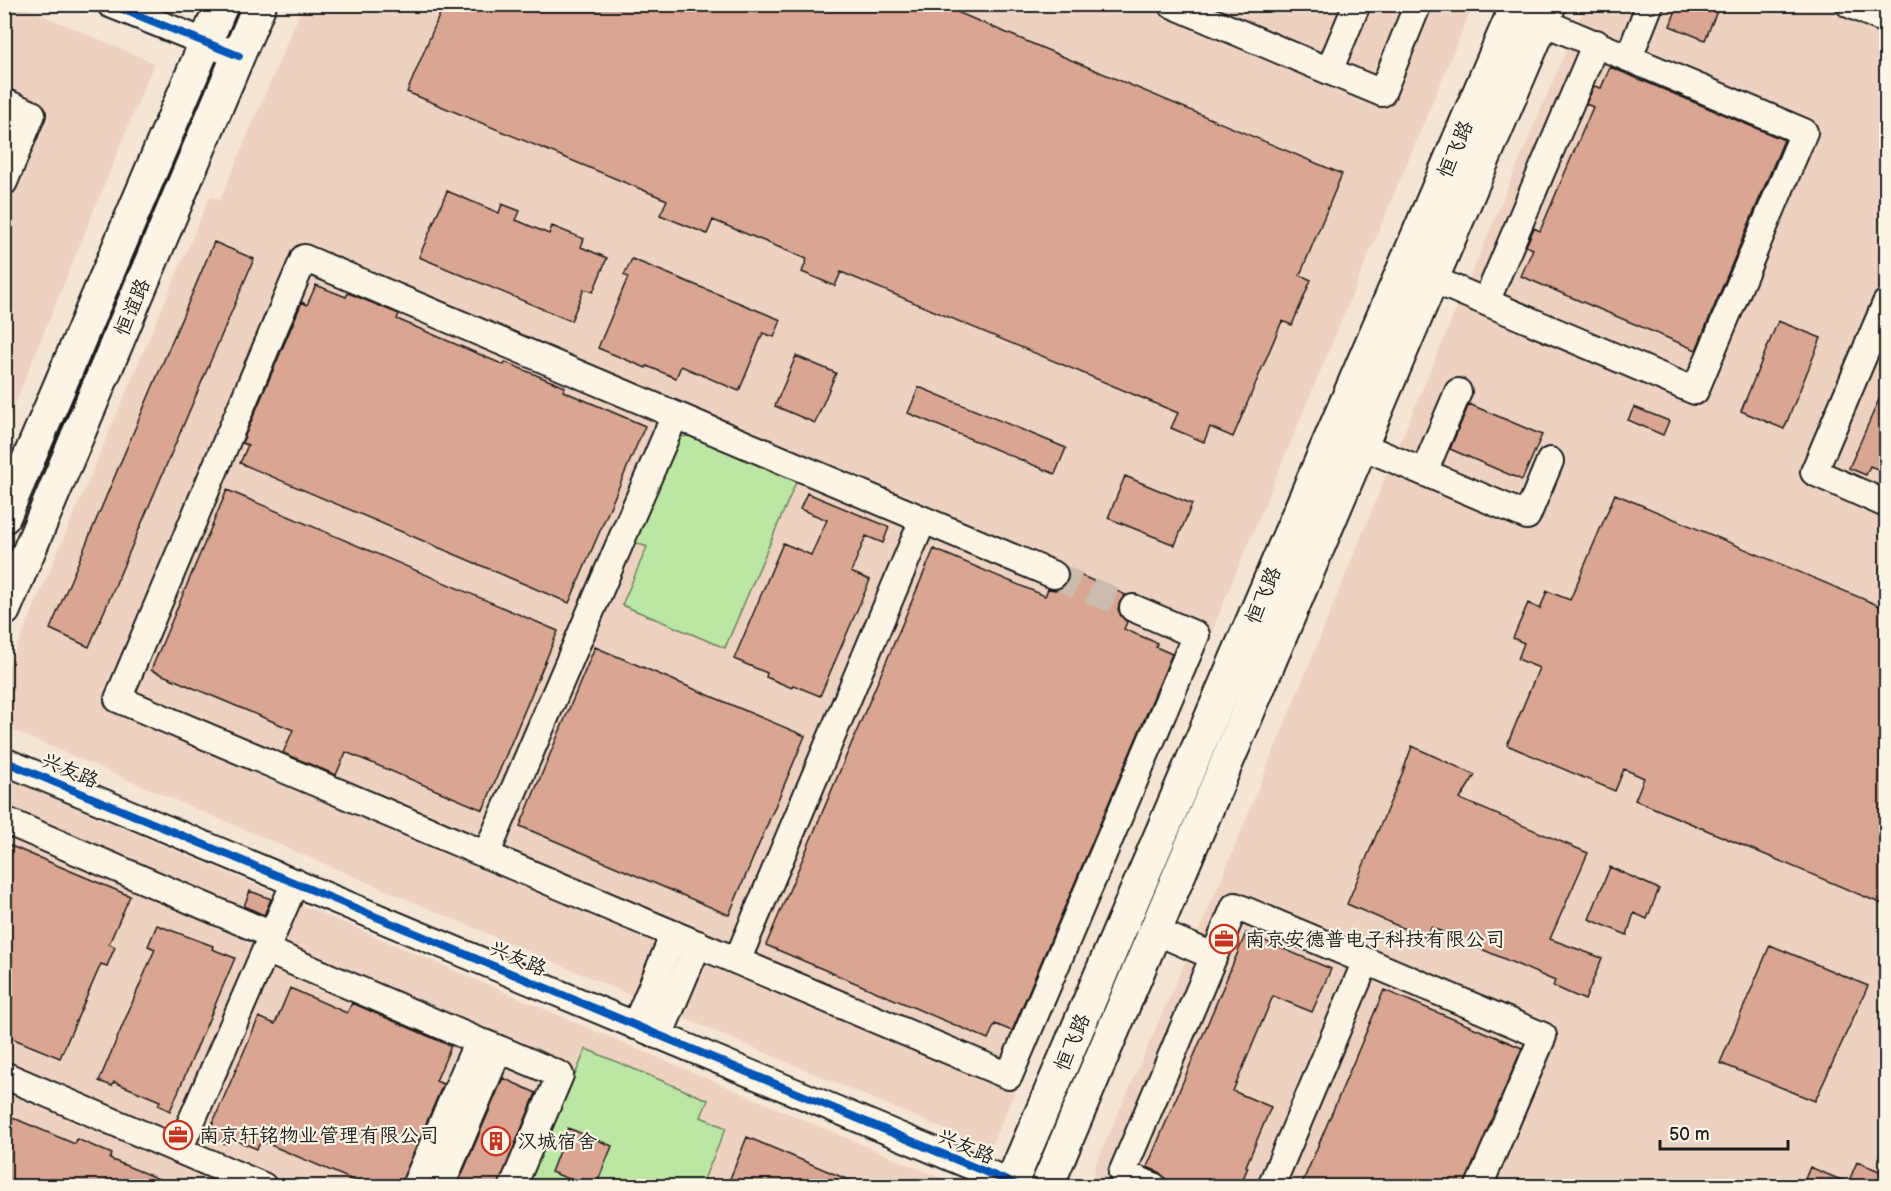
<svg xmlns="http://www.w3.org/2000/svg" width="1891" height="1191" font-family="'Balsamiq Sans','LXGW WenKai TC',sans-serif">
  <rect width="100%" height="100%" fill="#f5e5d5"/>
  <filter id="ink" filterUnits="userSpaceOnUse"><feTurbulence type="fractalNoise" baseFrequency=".0167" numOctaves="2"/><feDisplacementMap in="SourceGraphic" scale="12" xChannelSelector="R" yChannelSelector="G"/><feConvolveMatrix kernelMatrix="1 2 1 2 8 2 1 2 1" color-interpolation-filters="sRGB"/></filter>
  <g filter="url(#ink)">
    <path fill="#edd2c1" d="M 17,4 L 154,63 L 5,428 L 4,5 Z
      M 303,5 L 1473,5 L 1214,626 L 990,1149 L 5,727 L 5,675 L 210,196 L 220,200 Z
      M 1585,5 L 1886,5 L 1886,1186 L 1093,1186 L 1095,1166 L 1221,880 L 1387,473 Z
      M 4,777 L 591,1029 L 959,1186 L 5,1186 Z"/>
    <path fill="#bbe6a3" stroke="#6c8160" stroke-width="1.5" d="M 694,436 L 797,480 L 725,648 L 622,605 L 647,547 L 632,541 L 675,437 Z
      M 586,1049 L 708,1100 L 701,1117 L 726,1128 L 701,1186 L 528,1186 Z"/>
    <path fill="#dba593" stroke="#1c1c1c" stroke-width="1.5" d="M 444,4 L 938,4 L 1342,174 L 1300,275 L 1311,280 L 1292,325 L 1282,321 L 1233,437 L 1210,427 L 1204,442 L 1171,428 L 1178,413 L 841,272 L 835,286 L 802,272 L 807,259 L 713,220 L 707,234 L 660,215 L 667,200 L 407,92 Z
      M 1678,4 L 1720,4 L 1705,40 L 1670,26 Z
      M 1610,67 L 1784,140 L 1696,350 L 1521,276 L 1533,249 L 1526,246 L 1534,228 L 1540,231 L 1593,107 L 1586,104 L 1594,86 L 1601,88 Z
      M 447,191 L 499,213 L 502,204 L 520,211 L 516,220 L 549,234 L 552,226 L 584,239 L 581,247 L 607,258 L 593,292 L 584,289 L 571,321 L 419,257 Z
      M 214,242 L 254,259 L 89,647 L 50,629 Z
      M 632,259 L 781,320 L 774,337 L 763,333 L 739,391 L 681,366 L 676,378 L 647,366 L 646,368 L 598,348 L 628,277 L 624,275 Z
      M 316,285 L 346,297 L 348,293 L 399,314 L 397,319 L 504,365 L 505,362 L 565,387 L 563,391 L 645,426 L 569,603 L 240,463 L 248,445 L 242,443 L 302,302 L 307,305 Z
      M 1778,321 L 1821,338 L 1784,429 L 1741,411 Z
      M 796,356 L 836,373 L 815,423 L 775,406 Z
      M 1887,381 L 1887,473 L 1870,466 L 1866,475 L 1849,468 Z
      M 919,387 L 1066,448 L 1055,474 L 908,413 Z
      M 1469,404 L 1542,435 L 1522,480 L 1450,449 Z
      M 1634,407 L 1669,421 L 1663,435 L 1628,420 Z
      M 1125,476 L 1192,504 L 1175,545 L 1108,518 Z
      M 227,490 L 558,631 L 483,810 L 346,752 L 336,775 L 283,753 L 293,730 L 151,670 Z
      M 807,493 L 889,527 L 883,543 L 866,536 L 851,572 L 870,580 L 820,696 L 793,685 L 792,688 L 766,677 L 767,673 L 734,659 L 783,543 L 811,555 L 827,520 L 800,509 Z
      M 1615,494 L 1887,609 L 1887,906 L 1635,800 L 1644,778 L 1624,769 L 1615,791 L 1507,745 L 1539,668 L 1518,659 L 1524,643 L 1513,638 L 1528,603 L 1540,609 L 1547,591 L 1570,600 Z
      M 934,549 L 1045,596 L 1048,589 L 1056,590 L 1063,587 L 1068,580 L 1068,570 L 1126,595 L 1120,602 L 1118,609 L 1121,616 L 1127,622 L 1124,629 L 1157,643 L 1156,647 L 1172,654 L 1012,1031 L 995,1024 L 988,1039 L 766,945 Z
      M 595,647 L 805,736 L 729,915 L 520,826 Z
      M 1412,746 L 1475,775 L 1460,799 L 1588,853 L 1550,939 L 1602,958 L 1585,1000 L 1553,986 L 1555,981 L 1431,927 L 1426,938 L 1347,904 L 1402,774 Z
      M 4,843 L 130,896 L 109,944 L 115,947 L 107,966 L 101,964 L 60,1058 L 4,1035 Z
      M 1610,867 L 1659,889 L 1647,919 L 1634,913 L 1627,935 L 1589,919 Z
      M 250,891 L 271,899 L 264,915 L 244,906 Z
      M 157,925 L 213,946 L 212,949 L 235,958 L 170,1111 L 158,1105 L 160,1101 L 114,1082 L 112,1086 L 99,1081 L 155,949 L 148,946 Z
      M 1246,933 L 1331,969 L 1312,1012 L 1273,996 L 1233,1091 L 1271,1107 L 1246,1166 L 1248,1167 L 1240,1186 L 1182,1186 L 1166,1180 L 1159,1172 L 1147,1167 Z
      M 1770,945 L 1868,986 L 1815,1101 L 1720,1063 Z
      M 290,988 L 347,1013 L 352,1003 L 451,1046 L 436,1081 L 443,1084 L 400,1185 L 394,1182 L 392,1186 L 367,1186 L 261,1141 L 257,1149 L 228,1137 L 226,1144 L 207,1136 L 259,1017 L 275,1024 Z
      M 1384,990 L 1522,1048 L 1465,1184 L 1464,1186 L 1301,1186 Z
      M 503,1078 L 536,1093 L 498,1186 L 457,1186 Z
      M 4,1114 L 75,1144 L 77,1139 L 112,1154 L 110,1159 L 176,1186 L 4,1186 Z
      M 568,1128 L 612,1146 L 596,1186 L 587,1186 L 551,1172 Z
      M 747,1137 L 863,1186 L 727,1186 Z
      M 1857,1162 L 1887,1174 L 1887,1186 L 1802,1186 L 1810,1167 L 1848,1183 Z"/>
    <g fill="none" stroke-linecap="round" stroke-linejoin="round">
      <path stroke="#cabdb0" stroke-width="26" stroke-dasharray="26 13" stroke-linecap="butt" d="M 1054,575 L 1133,608"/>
      <g stroke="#1c1c1c" stroke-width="30">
        <path id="minor" d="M 110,4 L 239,56
          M 1171,4 L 1329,71 L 1357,4
          M 1849,4 L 1881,18 L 1886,6
          M 1629,57 L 1650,4
          M 1329,71 L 1382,93 L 1418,4
          M 4,102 L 32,114 L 4,182
          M 1432,279 L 1695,391 L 1804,132 L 1543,22
          M 1486,302 L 1596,43
          M 1886,303 L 1814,472 L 1886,504
          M 1362,446 L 1527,516 L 1550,461
          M 1424,472 L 1458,392
          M 1054,575 L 304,258 L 118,699 L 1009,1076 L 1196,635 L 1133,608
          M 4,761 L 1019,1186
          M 4,820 L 272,935
          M 486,855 L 675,415
          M 1155,931 L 1213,956
          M 266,950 L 478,1041 L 415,1186
          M 737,961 L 923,520
          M 1366,961 L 1543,1036 L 1479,1186
          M 635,1026 L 674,934
          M 659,1036 L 698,944
          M 499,1049 L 560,1075 L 513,1186
          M 4,1075 L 179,1150 L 295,882
          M 179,1150 L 263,1186
          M 441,1186 L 499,1049 L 484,1043
          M 1153,1186 L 1122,1173 L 1235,906 L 1366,961 L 1271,1186"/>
      </g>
      <g stroke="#1c1c1c" stroke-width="36">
        <path id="major" d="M 4,517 L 222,4
          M 4,610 L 260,4
          M 1010,1186 L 1517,4
          M 1047,1186 L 1432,279 L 1550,4"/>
      </g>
      <use href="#minor" stroke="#fcf5e5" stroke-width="26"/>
      <use href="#major" stroke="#fcf5e5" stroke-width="32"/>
      <g stroke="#fcf5e5" stroke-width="11">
        <path id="cycleway" d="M 110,4 L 239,56
          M 4,761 L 1019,1186"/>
      </g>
      <use href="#cycleway" stroke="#0057b8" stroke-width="8"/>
    </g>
  </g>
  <defs>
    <g id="office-ring" transform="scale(1.5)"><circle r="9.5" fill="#fcf5e5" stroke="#c8321e" stroke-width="1.5"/><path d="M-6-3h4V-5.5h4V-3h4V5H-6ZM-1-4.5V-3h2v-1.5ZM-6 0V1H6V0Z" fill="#c8321e"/></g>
    <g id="building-ring" transform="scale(1.5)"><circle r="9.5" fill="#fcf5e5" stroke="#c8321e" stroke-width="1.5"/><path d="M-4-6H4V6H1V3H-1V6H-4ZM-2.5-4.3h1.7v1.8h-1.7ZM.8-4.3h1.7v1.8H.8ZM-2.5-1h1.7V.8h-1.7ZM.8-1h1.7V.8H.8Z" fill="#c8321e"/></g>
  </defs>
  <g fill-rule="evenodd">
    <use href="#office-ring" x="1224" y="939"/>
    <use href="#office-ring" x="178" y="1135"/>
    <use href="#building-ring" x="496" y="1141"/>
  </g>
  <g text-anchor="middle" stroke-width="4.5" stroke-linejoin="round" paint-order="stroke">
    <g font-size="20" fill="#1c1c1c" stroke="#fcf5e5">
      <text transform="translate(1455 149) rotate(-67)" y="7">恒飞路</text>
      <text transform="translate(132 307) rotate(-67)" y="7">恒谊路</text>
      <text transform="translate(1263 595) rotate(-67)" y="7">恒飞路</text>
      <text transform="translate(70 770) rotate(23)" y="7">兴友路</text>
      <text transform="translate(518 958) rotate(23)" y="7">兴友路</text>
      <text transform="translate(1072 1042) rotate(-67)" y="7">恒飞路</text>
      <text transform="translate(966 1146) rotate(23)" y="7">兴友路</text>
    </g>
    <g font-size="20" fill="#1c1c1c" stroke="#fcf5e5" text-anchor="start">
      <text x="1245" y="946">南京安德普电子科技有限公司</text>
      <text x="199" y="1142">南京轩铭物业管理有限公司</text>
      <text x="517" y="1148">汉城宿舍</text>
    </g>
  </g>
  <rect width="1891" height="1191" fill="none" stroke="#fcf5e5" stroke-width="24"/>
  <rect x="12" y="12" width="1867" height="1167" fill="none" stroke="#1c1c1c" stroke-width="2" filter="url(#ink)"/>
  <path d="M1660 1140v9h128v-9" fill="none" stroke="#1c1c1c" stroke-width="3"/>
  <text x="1669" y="1140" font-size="18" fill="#1c1c1c" stroke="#fcf5e5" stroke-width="4.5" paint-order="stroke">50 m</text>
</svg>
